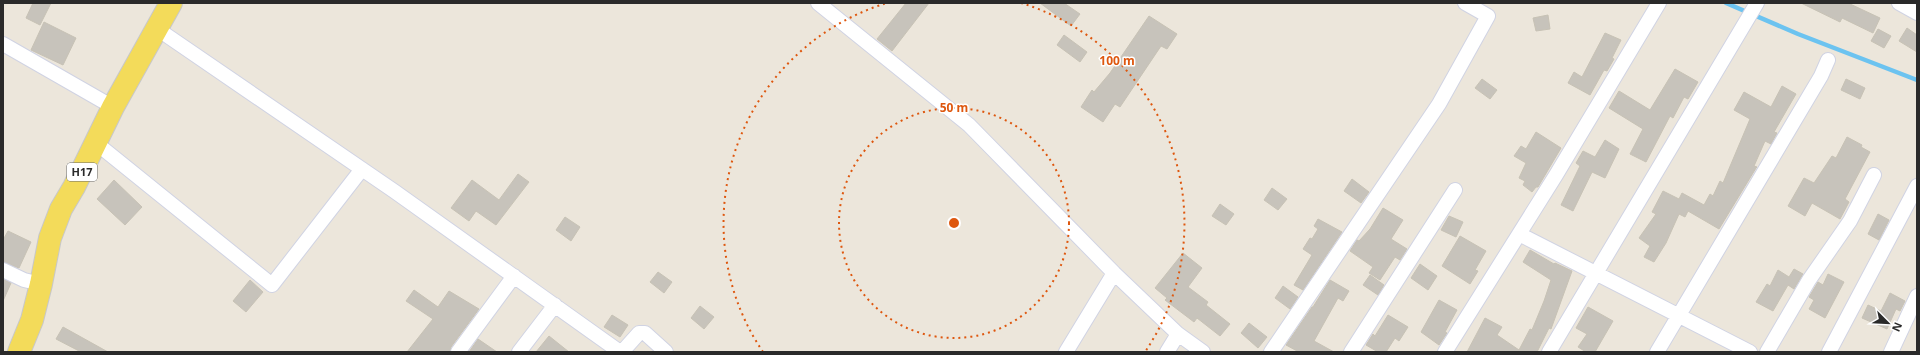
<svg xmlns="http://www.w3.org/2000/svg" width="1920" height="355" font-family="'Noto Sans',sans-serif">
  <rect width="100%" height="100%" fill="#ece6db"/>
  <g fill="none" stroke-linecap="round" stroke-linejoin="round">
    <path stroke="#6cc3f0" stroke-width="4.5" d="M 1726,3 L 1798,34 L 1917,80"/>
  </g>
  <path fill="#c7c3bb" stroke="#c7c2b5" d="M 33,3 L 51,3 L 40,25 L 26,18 Z
    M 906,3 L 929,3 L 892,51 L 877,39 Z
    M 1040,3 L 1064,3 L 1080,14 L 1071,26 Z
    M 1801,3 L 1848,3 L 1880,18 L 1873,33 L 1842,18 L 1840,22 Z
    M 1548,15 L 1550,29 L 1536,31 L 1533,18 Z
    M 1149,16 L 1177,34 L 1167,49 L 1161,46 L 1120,107 L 1115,104 L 1103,122 L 1081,107 L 1092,90 L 1094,92 L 1110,73 Z
    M 44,22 L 76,38 L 63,65 L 31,50 Z
    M 1907,28 L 1917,35 L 1917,52 L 1899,41 Z
    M 1878,29 L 1891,36 L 1884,48 L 1871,41 Z
    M 1605,33 L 1621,40 L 1612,58 L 1614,59 L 1607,71 L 1604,70 L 1590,95 L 1568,83 L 1574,72 L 1582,77 Z
    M 1064,35 L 1087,52 L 1080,62 L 1057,45 Z
    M 1675,69 L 1698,82 L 1688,99 L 1684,97 L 1673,118 L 1670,116 L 1646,162 L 1630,154 L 1643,129 L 1609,108 L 1619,91 L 1650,110 Z
    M 1482,79 L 1497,90 L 1490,99 L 1475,88 Z
    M 1846,79 L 1865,88 L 1860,99 L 1841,90 Z
    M 1782,86 L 1796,94 L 1774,132 L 1777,133 L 1771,144 L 1765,141 L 1754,166 L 1757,167 L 1756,168 L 1719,229 L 1688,211 L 1685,217 L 1679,214 L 1666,243 L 1654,262 L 1644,257 L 1650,246 L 1639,238 L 1656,214 L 1652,212 L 1663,191 L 1679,199 L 1682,193 L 1704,205 L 1710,194 L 1713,196 L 1720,181 L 1723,183 L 1750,119 L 1734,110 L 1744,92 L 1771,107 Z
    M 1536,132 L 1561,148 L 1538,187 L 1536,187 L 1532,192 L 1523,185 L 1525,181 L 1519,178 L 1526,163 L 1514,156 L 1521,146 L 1526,149 Z
    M 1847,137 L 1862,145 L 1861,147 L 1870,152 L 1845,199 L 1849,202 L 1840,219 L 1812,203 L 1805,216 L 1788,206 L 1804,178 L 1814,183 L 1832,156 L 1836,158 Z
    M 1605,140 L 1619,149 L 1605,178 L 1592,172 L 1573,211 L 1561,205 L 1580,166 L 1576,163 L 1583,151 L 1595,157 Z
    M 518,174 L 529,182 L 496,225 L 476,211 L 469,221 L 451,208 L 472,180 L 499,200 Z
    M 1352,179 L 1369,192 L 1361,203 L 1344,191 Z
    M 114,180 L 142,207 L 125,225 L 97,199 Z
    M 1272,188 L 1287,199 L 1278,210 L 1264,200 Z
    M 1220,204 L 1234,214 L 1226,225 L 1212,216 Z
    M 1383,208 L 1403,220 L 1391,239 L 1407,249 L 1400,260 L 1395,257 L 1380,280 L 1369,273 L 1373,267 L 1350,251 L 1357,240 L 1359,241 L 1370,229 Z
    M 1878,214 L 1889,220 L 1879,240 L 1868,234 Z
    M 1449,216 L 1463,222 L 1456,237 L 1441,230 Z
    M 565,217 L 580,227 L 571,241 L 556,230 Z
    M 1318,219 L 1342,232 L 1303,290 L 1294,285 L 1312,255 L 1303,249 L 1310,238 L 1312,239 L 1318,229 L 1314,226 Z
    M 8,231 L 31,242 L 19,268 L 3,262 L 3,240 Z
    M 1460,236 L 1486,251 L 1475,270 L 1478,271 L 1470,284 L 1442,266 Z
    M 1530,250 L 1554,264 L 1555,263 L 1572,271 L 1551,329 L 1549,328 L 1537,352 L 1467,352 L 1485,318 L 1502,327 L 1497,335 L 1519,350 L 1530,329 L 1532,330 L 1544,301 L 1551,280 L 1523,262 Z
    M 1183,253 L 1202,268 L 1188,287 L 1208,302 L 1206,305 L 1230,324 L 1220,336 L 1197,318 L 1194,322 L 1165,300 L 1167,298 L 1155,288 Z
    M 1420,264 L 1437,276 L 1428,290 L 1411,278 Z
    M 1794,269 L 1803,274 L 1794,289 L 1788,285 L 1773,311 L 1756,302 L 1767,284 L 1770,286 L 1778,270 L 1789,277 Z
    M 658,272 L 672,282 L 664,293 L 650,282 Z
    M 1828,274 L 1844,282 L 1825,318 L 1809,309 L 1814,300 L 1809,297 L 1818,282 L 1823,285 Z
    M 1370,275 L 1384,285 L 1378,295 L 1363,285 Z
    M 3,279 L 11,283 L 3,301 Z
    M 250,280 L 263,292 L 246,312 L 233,301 Z
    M 1330,280 L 1349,291 L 1343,301 L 1338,298 L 1314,341 L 1334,352 L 1299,352 L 1286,345 L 1312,307 L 1313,307 Z
    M 1283,286 L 1298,297 L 1290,309 L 1275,298 Z
    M 414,290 L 438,307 L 449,291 L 479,309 L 451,347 L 450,352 L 407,352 L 433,319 L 406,301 Z
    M 1890,293 L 1905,301 L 1900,311 L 1896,309 L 1887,329 L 1862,318 L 1868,305 L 1881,311 Z
    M 1439,300 L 1457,310 L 1445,332 L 1447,333 L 1439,345 L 1421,332 Z
    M 700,306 L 714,317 L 704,329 L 691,318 Z
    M 1588,307 L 1613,321 L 1595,352 L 1586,352 L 1578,347 L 1587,334 L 1576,328 Z
    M 612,315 L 628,325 L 620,337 L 604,327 Z
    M 1388,315 L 1408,327 L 1399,341 L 1395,338 L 1386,352 L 1378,352 L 1366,345 L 1373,334 L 1375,336 Z
    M 1249,323 L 1267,337 L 1258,348 L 1241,333 Z
    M 63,327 L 108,352 L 81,352 L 56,339 Z
    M 549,336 L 569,352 L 536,352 Z
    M 478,339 L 497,352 L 469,352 Z"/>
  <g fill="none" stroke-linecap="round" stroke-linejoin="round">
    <g stroke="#d0d3e3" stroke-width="16">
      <path id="street" d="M 818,3 L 969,125 L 1114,273 L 1178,334 L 1203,352
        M 1899,3 L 1917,13
        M 156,28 L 394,191 L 620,352
        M 3,44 L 113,107
        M 96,143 L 272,285 L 362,169
        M 1519,234 L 1750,352
        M 3,270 L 24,280 L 41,284
        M 458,352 L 514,276
        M 519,352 L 555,305
        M 622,352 L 639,333 L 645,333 L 666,352
        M 1066,352 L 1114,273
        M 1167,352 L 1178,334
        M 1271,352 L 1439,104 L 1488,16 L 1465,3
        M 1351,352 L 1455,190
        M 1445,352 L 1556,175 L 1659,3
        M 1549,352 L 1757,3
        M 1657,352 L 1821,76 L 1828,60
        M 1767,352 L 1809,280 L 1850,221 L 1874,175
        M 1829,352 L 1917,186
        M 1891,352 L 1917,296"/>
    </g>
    <g stroke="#c8c8c8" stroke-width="24">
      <path id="primary" d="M 19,352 L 32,320 L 41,284 L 50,238 L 61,209 L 74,187 L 113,107 L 171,3"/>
    </g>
    <use href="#street" stroke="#fff" stroke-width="14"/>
    <use href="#primary" stroke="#f3db5a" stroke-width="22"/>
  </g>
  <g fill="none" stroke="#de570e" stroke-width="2" stroke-dasharray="2 4">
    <circle cx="954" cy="223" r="115"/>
    <path d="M763 352A230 230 0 0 1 887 3M1021 3A230 230 0 0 1 1145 352"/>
  </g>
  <g text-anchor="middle" stroke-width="3" stroke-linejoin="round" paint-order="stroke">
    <rect fill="#fff" stroke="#6a6a6a" stroke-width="1" x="67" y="163" width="30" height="18" rx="3"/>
    <g font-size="11" font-weight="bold" fill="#2a2a2a">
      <text x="82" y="176">H17</text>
    </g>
  </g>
  <circle cx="954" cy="223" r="6" fill="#de570e" stroke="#fff" stroke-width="2"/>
  <g font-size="12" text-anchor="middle" font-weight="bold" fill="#de570e" stroke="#fff" stroke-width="3" stroke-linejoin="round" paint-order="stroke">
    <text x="1117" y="65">100 m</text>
    <text x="954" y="112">50 m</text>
  </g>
  <rect width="1920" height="355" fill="none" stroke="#2a2a2a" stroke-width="8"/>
  <g transform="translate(1888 323) rotate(114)" stroke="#ffffff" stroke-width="3" paint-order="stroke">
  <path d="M0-3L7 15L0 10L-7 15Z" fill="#2a2a2a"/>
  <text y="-6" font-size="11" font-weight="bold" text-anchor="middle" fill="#2a2a2a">N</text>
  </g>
</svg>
